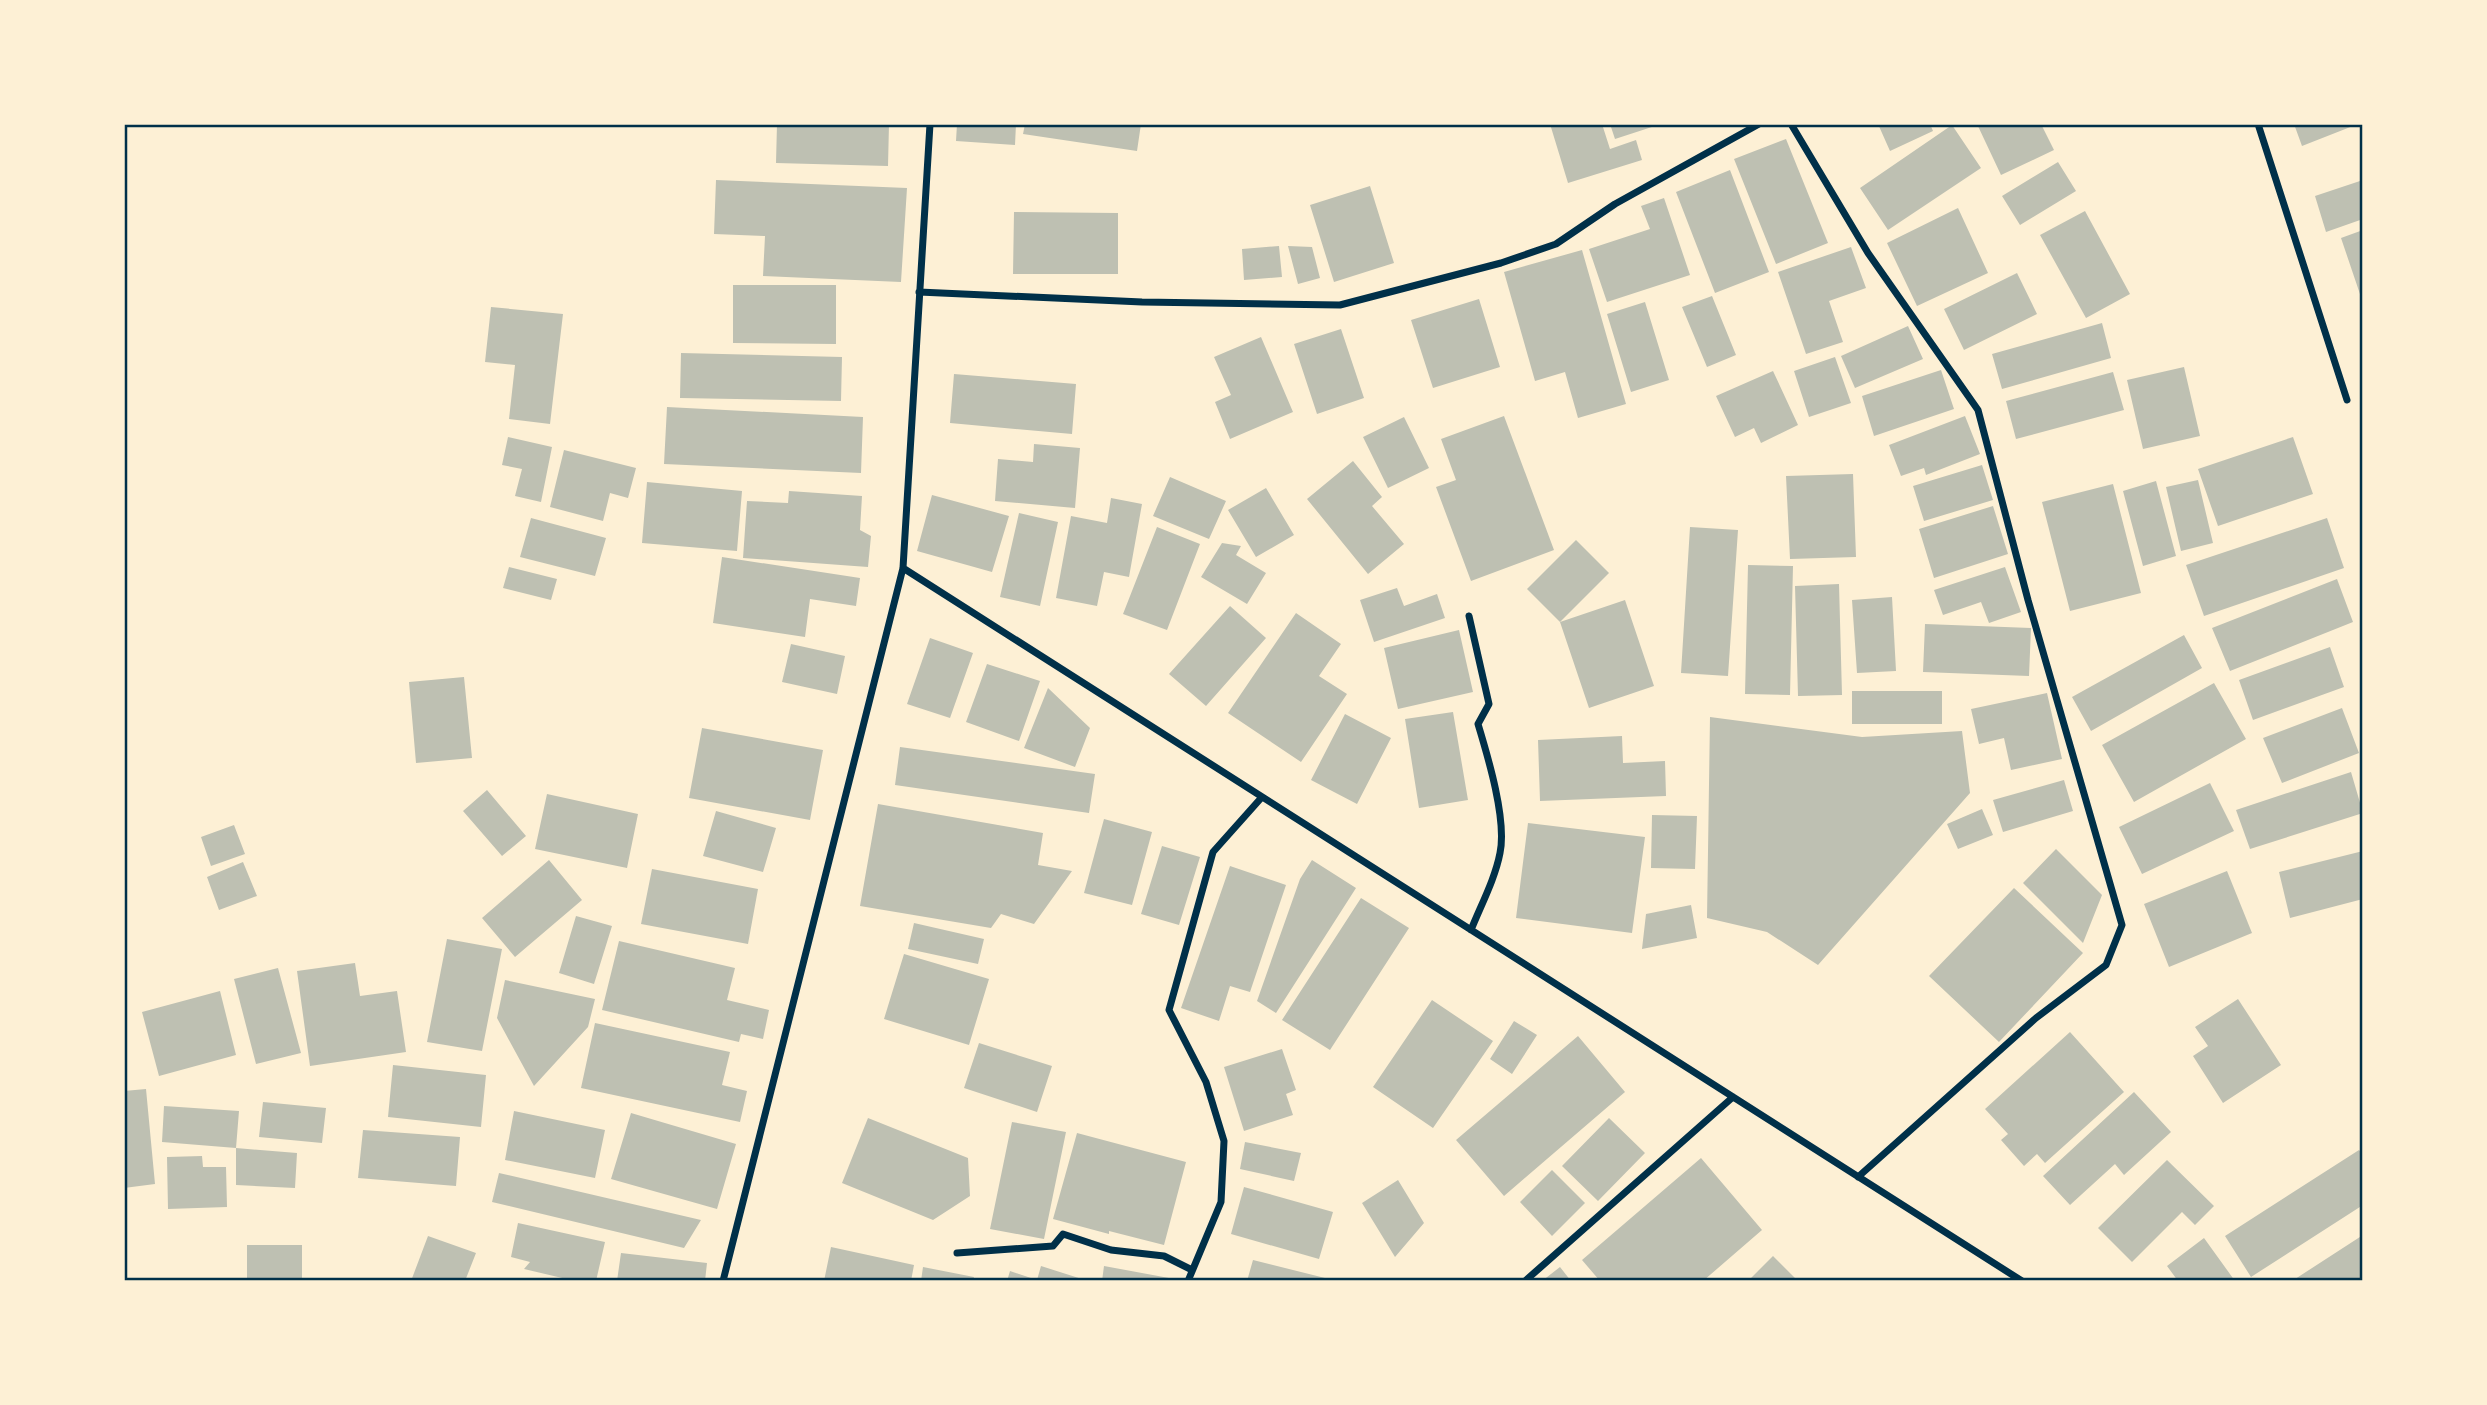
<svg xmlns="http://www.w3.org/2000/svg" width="2487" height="1405" font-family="Figtree,sans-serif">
  <rect width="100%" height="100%" fill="#fdf0d5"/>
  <path fill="#bec0b2" d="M 777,124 L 889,124 L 888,166 L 776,163 Z
    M 957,124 L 1016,124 L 1015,145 L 956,141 Z
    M 1025,124 L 1141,124 L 1137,151 L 1023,134 Z
    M 1550,124 L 1602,124 L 1610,149 L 1636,140 L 1642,160 L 1568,183 Z
    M 1610,124 L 1658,124 L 1658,125 L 1615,139 Z
    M 1878,124 L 1930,124 L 1933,131 L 1890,151 Z
    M 1977,124 L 2041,124 L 2054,150 L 2001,175 Z
    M 2294,124 L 2358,124 L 2302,146 Z
    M 1952,125 L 1981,168 L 1888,230 L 1860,188 Z
    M 1786,139 L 1828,243 L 1776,264 L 1734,159 Z
    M 2058,162 L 2076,191 L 2020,225 L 2002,196 Z
    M 1730,170 L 1769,272 L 1715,293 L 1676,192 Z
    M 716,180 L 907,188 L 901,282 L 763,276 L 765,236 L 714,234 Z
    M 2363,180 L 2363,219 L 2326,232 L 2315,196 Z
    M 1370,186 L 1394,263 L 1334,282 L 1310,205 Z
    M 1664,198 L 1690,275 L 1607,302 L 1589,249 L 1650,229 L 1641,206 Z
    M 1958,208 L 1988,273 L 1917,306 L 1887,243 Z
    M 2085,211 L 2130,294 L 2086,318 L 2040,235 Z
    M 1014,212 L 1118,213 L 1118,274 L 1013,274 Z
    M 2363,230 L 2363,300 L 2362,300 L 2341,238 Z
    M 1279,246 L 1282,277 L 1244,280 L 1242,249 Z
    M 1288,246 L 1312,247 L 1320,278 L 1298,284 Z
    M 1851,247 L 1866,288 L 1829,301 L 1843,342 L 1806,354 L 1778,272 Z
    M 1582,250 L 1626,404 L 1578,418 L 1565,372 L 1535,381 L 1504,272 Z
    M 2017,273 L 2037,314 L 1964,350 L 1944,309 Z
    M 733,285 L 836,285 L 836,344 L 733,343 Z
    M 1712,296 L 1736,355 L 1707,367 L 1682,307 Z
    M 1479,299 L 1500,367 L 1433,388 L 1411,320 Z
    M 1645,302 L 1669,380 L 1631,392 L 1607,314 Z
    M 491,307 L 563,314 L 550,424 L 509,419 L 515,365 L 485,362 Z
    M 2102,323 L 2111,358 L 2002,389 L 1992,354 Z
    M 1908,326 L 1923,359 L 1855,388 L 1841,356 Z
    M 1341,329 L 1364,398 L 1317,414 L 1294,344 Z
    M 1261,337 L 1293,412 L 1230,439 L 1215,402 L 1231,395 L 1214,357 Z
    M 681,353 L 842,357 L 841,401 L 680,398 Z
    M 1835,357 L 1851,403 L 1809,417 L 1794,371 Z
    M 2184,367 L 2200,436 L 2143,449 L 2127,380 Z
    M 1941,370 L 1954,409 L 1874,436 L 1862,396 Z
    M 1773,371 L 1798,425 L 1761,443 L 1754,428 L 1735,437 L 1716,396 Z
    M 2113,372 L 2124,410 L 2016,439 L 2006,401 Z
    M 954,374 L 1076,384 L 1072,434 L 950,423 Z
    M 667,407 L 863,417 L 861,473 L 664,464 Z
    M 1504,416 L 1554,550 L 1471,581 L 1436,487 L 1456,480 L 1441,439 Z
    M 1965,416 L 1980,454 L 1926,475 L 1924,468 L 1901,476 L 1889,445 Z
    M 1404,417 L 1429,468 L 1388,488 L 1363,437 Z
    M 508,437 L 552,447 L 541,502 L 515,496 L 522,469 L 502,465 Z
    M 2293,437 L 2313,494 L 2218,526 L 2198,469 Z
    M 1034,444 L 1080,448 L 1075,508 L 995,501 L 998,459 L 1033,462 Z
    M 564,450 L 636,468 L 628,498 L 610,493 L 603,521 L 550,507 Z
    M 1353,461 L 1382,497 L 1372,506 L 1404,544 L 1368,574 L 1307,499 Z
    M 1982,465 L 1993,500 L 1924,521 L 1913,486 Z
    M 1853,474 L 1856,557 L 1790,559 L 1786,476 Z
    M 1170,477 L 1226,501 L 1209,539 L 1153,516 Z
    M 2198,480 L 2213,543 L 2181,551 L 2166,487 Z
    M 2156,481 L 2176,556 L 2143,566 L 2123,491 Z
    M 647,482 L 742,491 L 737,551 L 642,543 Z
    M 2113,484 L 2141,593 L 2070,611 L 2042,502 Z
    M 1266,488 L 1294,535 L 1256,557 L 1228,510 Z
    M 789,491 L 862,496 L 860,530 L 871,536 L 868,567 L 743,558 L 747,501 L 788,503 Z
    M 932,495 L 1009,516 L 992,572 L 917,551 Z
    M 1111,498 L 1142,504 L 1129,577 L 1104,572 L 1097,606 L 1056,598 L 1071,516 L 1107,523 Z
    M 1993,506 L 2008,554 L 1934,578 L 1919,529 Z
    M 1019,513 L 1058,522 L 1040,606 L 1000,597 Z
    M 531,518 L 606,538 L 595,576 L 520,557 Z
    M 2327,518 L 2344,568 L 2204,616 L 2186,565 Z
    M 1157,527 L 1200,544 L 1167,630 L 1123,614 Z
    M 1690,527 L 1738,530 L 1728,676 L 1681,673 Z
    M 1576,540 L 1609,573 L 1560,622 L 1625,600 L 1654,686 L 1589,708 L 1560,622 L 1527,589 Z
    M 1222,543 L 1241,546 L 1236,555 L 1266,573 L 1247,604 L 1201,577 Z
    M 722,557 L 860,578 L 856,606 L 810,599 L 805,637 L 713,623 Z
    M 1748,565 L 1793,566 L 1790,695 L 1745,694 Z
    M 509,567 L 557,579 L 551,600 L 503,588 Z
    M 2005,567 L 2021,612 L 1989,623 L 1981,602 L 1943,615 L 1934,590 Z
    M 2337,579 L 2353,622 L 2230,671 L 2212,628 Z
    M 1839,584 L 1842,695 L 1798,696 L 1795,586 Z
    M 1397,588 L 1404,606 L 1437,594 L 1445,618 L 1374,642 L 1360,600 Z
    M 1892,597 L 1896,671 L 1857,673 L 1852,600 Z
    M 1230,606 L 1266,638 L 1206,706 L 1169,674 Z
    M 1296,613 L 1341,644 L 1319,676 L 1347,694 L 1301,762 L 1228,713 Z
    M 1925,624 L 2031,628 L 2029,676 L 1923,672 Z
    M 1459,630 L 1473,692 L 1398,709 L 1384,648 Z
    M 2184,635 L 2202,668 L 2091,731 L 2072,697 Z
    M 930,638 L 973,653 L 950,718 L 907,704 Z
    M 791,644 L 845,656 L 837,694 L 782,682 Z
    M 2330,647 L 2344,687 L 2253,720 L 2239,680 Z
    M 987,664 L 1040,681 L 1019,741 L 966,722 Z
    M 464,677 L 472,758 L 416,763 L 409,682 Z
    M 2214,683 L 2246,739 L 2134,802 L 2102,745 Z
    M 1048,688 L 1090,728 L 1075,767 L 1024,748 Z
    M 1852,691 L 1942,691 L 1942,724 L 1852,724 Z
    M 2047,693 L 2062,759 L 2011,770 L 2004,738 L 1979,744 L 1971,709 Z
    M 2342,708 L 2359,753 L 2282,783 L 2263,738 Z
    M 1453,712 L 1468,800 L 1419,808 L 1405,719 Z
    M 1345,714 L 1391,738 L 1357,804 L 1311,780 Z
    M 1710,717 L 1862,737 L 1962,731 L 1970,793 L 1818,965 L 1767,932 L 1707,918 Z
    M 702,728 L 823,750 L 810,820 L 689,798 Z
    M 1622,736 L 1623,763 L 1665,761 L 1666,796 L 1540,801 L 1538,740 Z
    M 900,747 L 1095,774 L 1089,813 L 895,785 Z
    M 2351,772 L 2363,813 L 2250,849 L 2236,810 Z
    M 2064,780 L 2073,811 L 2003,832 L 1993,800 Z
    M 2210,783 L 2234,831 L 2142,874 L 2119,827 Z
    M 487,790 L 526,836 L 502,856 L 463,811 Z
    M 547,794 L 638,814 L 627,868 L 535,849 Z
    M 878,804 L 1043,833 L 1038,865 L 1072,871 L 1034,924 L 1001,914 L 991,928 L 860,906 Z
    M 1982,809 L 1993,835 L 1958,849 L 1947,824 Z
    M 716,811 L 776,828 L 763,872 L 703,856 Z
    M 1652,815 L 1697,816 L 1695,869 L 1651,868 Z
    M 1104,819 L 1152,832 L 1132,905 L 1084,893 Z
    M 1528,823 L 1645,837 L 1632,933 L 1516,918 Z
    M 234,825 L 245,854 L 211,866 L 201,837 Z
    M 1162,846 L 1200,857 L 1179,925 L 1141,914 Z
    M 2056,849 L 2102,895 L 2083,943 L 2023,883 Z
    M 2363,851 L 2363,899 L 2290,918 L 2279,872 Z
    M 549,860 L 582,900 L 515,957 L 482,918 Z
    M 1312,860 L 1356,888 L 1276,1013 L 1257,1001 L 1300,879 Z
    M 243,862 L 257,896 L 219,910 L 207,877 Z
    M 1230,866 L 1286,885 L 1250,992 L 1230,986 L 1219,1021 L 1181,1008 Z
    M 652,869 L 758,889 L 748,944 L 641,924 Z
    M 2227,871 L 2252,933 L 2169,967 L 2144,904 Z
    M 2014,888 L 2083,953 L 1999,1042 L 1929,976 Z
    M 1361,898 L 1409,928 L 1330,1050 L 1282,1020 Z
    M 1691,905 L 1697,938 L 1642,949 L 1646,914 Z
    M 576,916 L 612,926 L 594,984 L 559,973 Z
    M 914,923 L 984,939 L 978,964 L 908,949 Z
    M 447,939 L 502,949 L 482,1051 L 427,1042 Z
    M 619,941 L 735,968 L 727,1000 L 769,1010 L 763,1039 L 741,1034 L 739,1042 L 602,1010 Z
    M 904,954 L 989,979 L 969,1045 L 884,1019 Z
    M 355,963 L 360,996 L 397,991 L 406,1052 L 310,1066 L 297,971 Z
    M 278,968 L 301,1053 L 256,1064 L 234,979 Z
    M 505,980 L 595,999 L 588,1027 L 534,1086 L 497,1018 Z
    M 220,991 L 236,1055 L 159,1076 L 142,1012 Z
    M 2238,999 L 2281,1065 L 2223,1103 L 2193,1056 L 2208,1046 L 2195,1027 Z
    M 1432,1000 L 1493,1041 L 1433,1128 L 1373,1087 Z
    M 1514,1021 L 1537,1035 L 1512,1074 L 1490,1059 Z
    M 595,1023 L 730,1052 L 722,1085 L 747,1091 L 740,1122 L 581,1088 Z
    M 2070,1032 L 2124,1092 L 2045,1163 L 2037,1154 L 2024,1166 L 2001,1140 L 2008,1134 L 1985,1109 Z
    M 1578,1036 L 1625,1092 L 1504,1196 L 1456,1140 Z
    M 979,1043 L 1052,1066 L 1037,1112 L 964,1088 Z
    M 1282,1049 L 1296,1090 L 1286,1094 L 1293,1115 L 1244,1131 L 1224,1067 Z
    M 393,1065 L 486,1075 L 481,1127 L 388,1117 Z
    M 146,1089 L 155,1184 L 124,1188 L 124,1091 Z
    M 2134,1092 L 2171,1132 L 2124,1175 L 2115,1164 L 2070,1205 L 2043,1176 Z
    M 263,1102 L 326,1108 L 322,1143 L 259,1137 Z
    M 164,1106 L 239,1111 L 236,1148 L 162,1142 Z
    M 514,1111 L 605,1130 L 595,1178 L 505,1160 Z
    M 631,1113 L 736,1144 L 717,1209 L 611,1179 Z
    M 868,1118 L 968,1158 L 970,1196 L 933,1220 L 842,1183 Z
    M 1609,1118 L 1645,1153 L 1598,1201 L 1562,1166 Z
    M 1012,1122 L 1066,1132 L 1044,1239 L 990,1229 Z
    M 363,1130 L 460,1137 L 456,1186 L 358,1178 Z
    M 1077,1133 L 1186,1162 L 1164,1245 L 1109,1231 L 1109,1234 L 1053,1219 Z
    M 1245,1142 L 1301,1153 L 1294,1181 L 1240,1169 Z
    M 236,1148 L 297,1153 L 295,1188 L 236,1185 Z
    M 2359,1150 L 2363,1155 L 2363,1205 L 2251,1277 L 2225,1236 Z
    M 202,1156 L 203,1167 L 226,1167 L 227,1207 L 168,1209 L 167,1157 Z
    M 1701,1158 L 1762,1230 L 1703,1281 L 1600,1281 L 1582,1260 Z
    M 2167,1160 L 2214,1206 L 2195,1225 L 2182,1212 L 2132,1262 L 2098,1228 Z
    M 1552,1170 L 1585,1203 L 1552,1236 L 1520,1202 Z
    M 499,1173 L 701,1220 L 684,1248 L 492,1202 Z
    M 1398,1180 L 1424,1223 L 1395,1257 L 1362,1203 Z
    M 1244,1187 L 1333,1212 L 1319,1259 L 1231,1234 Z
    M 518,1223 L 605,1242 L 596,1281 L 575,1281 L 524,1269 L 530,1262 L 511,1257 Z
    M 2363,1235 L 2363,1281 L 2292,1281 Z
    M 428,1236 L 476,1253 L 465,1281 L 411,1281 Z
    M 2204,1238 L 2235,1281 L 2178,1281 L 2167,1266 Z
    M 247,1245 L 302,1245 L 302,1281 L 247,1281 Z
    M 831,1247 L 914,1265 L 911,1281 L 824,1281 Z
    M 621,1253 L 707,1263 L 705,1281 L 617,1281 Z
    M 1773,1256 L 1798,1281 L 1748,1281 Z
    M 1253,1260 L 1333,1280 L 1333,1281 L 1247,1281 Z
    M 1041,1266 L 1085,1280 L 1085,1281 L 1007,1281 L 1010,1271 L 1037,1280 Z
    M 1104,1266 L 1169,1278 L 1169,1281 L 1102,1281 Z
    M 923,1267 L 974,1277 L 973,1281 L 921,1281 Z
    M 1560,1267 L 1571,1281 L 1542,1281 Z"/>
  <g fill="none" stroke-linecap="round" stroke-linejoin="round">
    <path stroke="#003049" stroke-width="7" d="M 1791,124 L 1868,253 L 1978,410 L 2028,600 L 2122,925 L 2106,965 L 2036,1018 L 1858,1177
      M 2258,124 L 2347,400
      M 919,292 L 1142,302 L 1340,305 L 1501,263 L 1556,244 L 1615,204 L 1759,124
      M 903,568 L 2022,1281
      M 1469,616 L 1489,704 L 1478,724 C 1488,757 1507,820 1500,853 C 1495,879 1481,905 1471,930
      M 957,1253 L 1053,1246 L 1063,1234 L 1111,1250 L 1164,1256 L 1192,1270
      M 723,1281 L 903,568 L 930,124
      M 1188,1281 L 1221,1202 L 1224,1141 L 1206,1082 L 1169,1010 L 1213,852 L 1262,797
      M 1525,1281 L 1733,1097"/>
  </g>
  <rect width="2487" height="1405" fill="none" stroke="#fdf0d5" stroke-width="252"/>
  <rect x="126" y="126" width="2235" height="1153" fill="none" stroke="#003049" stroke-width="2.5"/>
</svg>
